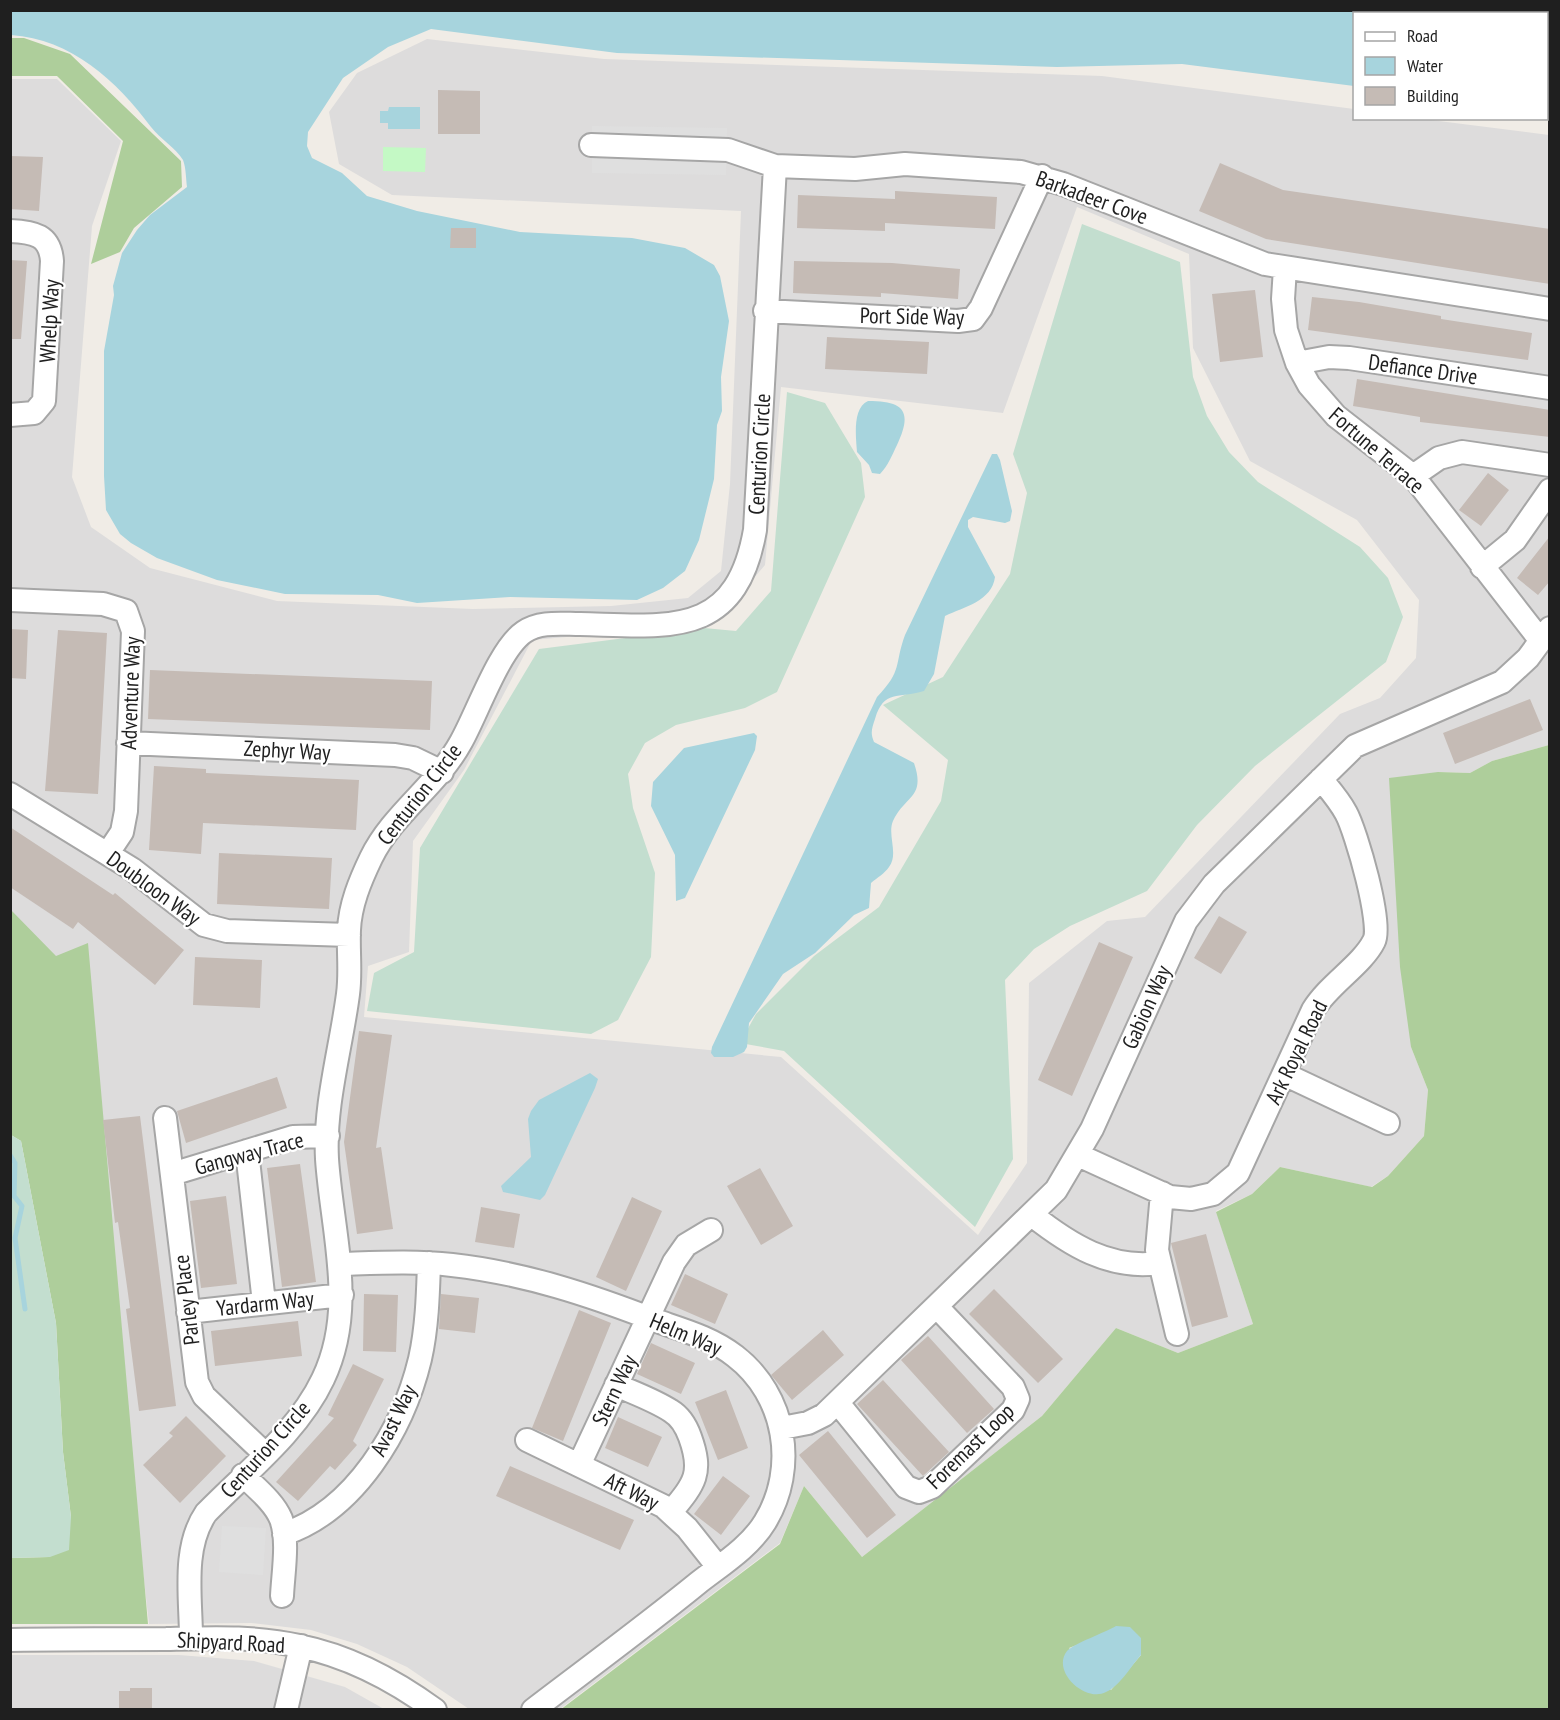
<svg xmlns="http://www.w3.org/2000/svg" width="1560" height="1720" font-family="'PT Sans Narrow',sans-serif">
  <rect width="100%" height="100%" fill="#f0ece6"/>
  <path fill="#dddcdc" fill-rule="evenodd" d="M 427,39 L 604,59 L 1102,76 L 1354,109 L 1354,118 L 1423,119 L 1549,135 L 1549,745 L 1492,761 L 1470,773 L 1438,772 L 1411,1047 L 1428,1090 L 1424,1136 L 1388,1176 L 1371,1187 L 1280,1167 L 1252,1194 L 1216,1211 L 1253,1324 L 1178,1353 L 1116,1328 L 1042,1416 L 862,1557 L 804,1486 L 780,1543 L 560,1709 L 469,1709 L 407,1667 L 357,1644 L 311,1630 L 251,1623 L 149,1624 L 79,1006 L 11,1004 L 11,79 L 57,79 L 121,141 L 92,226 L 72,477 L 91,527 L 150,568 L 277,601 L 473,609 L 611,606 L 688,598 L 721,571 L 730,484 L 741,211 L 392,195 L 339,164 L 329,112 L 357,73 ZM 1077,207 L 1189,254 L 1193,348 L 1250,461 L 1357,520 L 1419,600 L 1416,658 L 1380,698 L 1340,714 L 1145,917 L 1107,921 L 1029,983 L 1027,1163 L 978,1235 L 781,1057 L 364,1017 L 368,966 L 409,952 L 413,841 L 464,770 L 532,640 L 714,624 L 765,565 L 781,387 L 1003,413 Z
    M 10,1655 L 179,1655 L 254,1661 L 345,1687 L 384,1709 L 11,1709 Z"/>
  <path fill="#aece9b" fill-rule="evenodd" d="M 10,38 L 24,38 L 70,54 L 181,161 L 182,187 L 134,228 L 120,252 L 91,264 L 123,141 L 57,76 L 11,76 Z
    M 1549,745 L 1549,1709 L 560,1710 L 780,1544 L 804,1486 L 862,1557 L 1042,1416 L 1116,1328 L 1178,1353 L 1253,1324 L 1216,1212 L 1252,1194 L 1280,1167 L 1372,1187 L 1388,1176 L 1424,1136 L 1428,1090 L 1411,1047 L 1400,967 L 1389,778 L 1438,772 L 1470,773 L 1492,761 ZM 1090,1640 L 1141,1655 L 1111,1690 L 1069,1648 Z
    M 10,909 L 56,956 L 88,943 L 148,1624 L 11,1624 L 11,1558 L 49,1557 L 71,1517 L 63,1452 L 56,1323 L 21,1141 L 11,1135 Z"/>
  <path fill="#c3decf" d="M 1082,224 L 1180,262 L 1193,377 L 1207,416 L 1229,452 L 1258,482 L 1360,547 L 1388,578 L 1403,617 L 1386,662 L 1255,766 L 1197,825 L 1147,891 L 1070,926 L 1034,949 L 1005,980 L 1013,1159 L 975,1227 L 784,1051 L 740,1043 L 756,1014 L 814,956 L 879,907 L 941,801 L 948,760 L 883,705 L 943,677 L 1010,574 L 1027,493 L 1013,454 Z
    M 787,392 L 825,403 L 861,463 L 865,497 L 777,692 L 745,708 L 676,725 L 645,743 L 628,774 L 633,808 L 655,873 L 651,957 L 618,1020 L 591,1034 L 367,1011 L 374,973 L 414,952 L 420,848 L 539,649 L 704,628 L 736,631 L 771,591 Z
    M 11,1135 L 21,1141 L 56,1323 L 63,1452 L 71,1517 L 69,1550 L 50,1557 L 11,1558 Z"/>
  <path fill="#c4f9c5" d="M 383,147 L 426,148 L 425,172 L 383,171 Z"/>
  <path fill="#dfdfdf" d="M 592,126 L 727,128 L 726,175 L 592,173 Z
    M 222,1526 L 266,1528 L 263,1575 L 219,1572 Z"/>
  <path fill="#a7d4dd" d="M 10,11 L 1549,11 L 1549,113 L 1546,113 L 1546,14 L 1354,14 L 1354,86 L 1182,64 L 1057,67 L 617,53 L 431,29 L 388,47 L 343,78 L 308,132 L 307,146 L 312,158 L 342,173 L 367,196 L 417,211 L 520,232 L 632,238 L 685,248 L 714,265 L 720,276 L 729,321 L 721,377 L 722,411 L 717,425 L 714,479 L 699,540 L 685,571 L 663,588 L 637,600 L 510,597 L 417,603 L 378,595 L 285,594 L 217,580 L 157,558 L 131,543 L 120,534 L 106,510 L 104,476 L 104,351 L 114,295 L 113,286 L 122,253 L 137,230 L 150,215 L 187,187 C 186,180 186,167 183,160 C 176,148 160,139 151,127 C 117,81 71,39 11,35 Z
    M 389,107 L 420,107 L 420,129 L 388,129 L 388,123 L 380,123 L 380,111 L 388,111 Z
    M 868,401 C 904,401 913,411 897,445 C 892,455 888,466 880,474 L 872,473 L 869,465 L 857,452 C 856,438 852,408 868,401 Z
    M 992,454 L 997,454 L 1000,460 L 1012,511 L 1010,521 L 1005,523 L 973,517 L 968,520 L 968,527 L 995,577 C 992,601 964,607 945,616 L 934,674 L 924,691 C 898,699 884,689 875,719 C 872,728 870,733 874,742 L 914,763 C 926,798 905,795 893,821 C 887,835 899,854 889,867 C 885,873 877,878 871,883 L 869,908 L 854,915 L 815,953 L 783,974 L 749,1023 L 747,1047 L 744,1052 L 733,1057 L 714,1057 L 711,1053 L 712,1047 L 877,697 C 903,670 894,665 905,635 Z
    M 754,733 L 757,736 L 755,750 L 685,898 L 676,901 L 675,855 L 651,806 L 653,782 L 684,748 Z
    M 590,1073 L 598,1079 L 595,1088 L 545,1195 L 540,1200 L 503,1192 L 501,1186 L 531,1157 L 528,1119 L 531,1111 L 539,1100 Z
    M 1116,1626 L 1130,1627 L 1141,1638 L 1141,1655 C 1131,1666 1120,1686 1106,1692 C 1085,1703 1051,1671 1067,1651 C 1073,1644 1106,1632 1116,1626 Z"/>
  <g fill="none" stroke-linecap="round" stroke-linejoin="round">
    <path stroke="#a7d4dd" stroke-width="5" d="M 10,1155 L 15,1163 L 14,1196 L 22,1206 L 15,1238 L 25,1309"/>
  </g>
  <path fill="#c5bbb5" d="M 438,90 L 480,91 L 480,134 L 438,134 Z
    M 10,156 L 43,157 L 39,211 L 10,209 Z
    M 1220,163 L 1283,190 L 1550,229 L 1550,284 L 1266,239 L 1199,211 Z
    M 895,191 L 997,197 L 995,229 L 885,223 L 885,231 L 797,228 L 798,195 L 895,199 Z
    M 451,228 L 476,228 L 476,248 L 450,248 Z
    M 10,260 L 27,261 L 21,339 L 10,339 Z
    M 794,261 L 892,263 L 960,269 L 958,299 L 881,293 L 881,297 L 793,293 Z
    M 1255,290 L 1263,357 L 1220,362 L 1212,294 Z
    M 1312,297 L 1359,302 L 1441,316 L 1441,319 L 1532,333 L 1528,360 L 1308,330 Z
    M 827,337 L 929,342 L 927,374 L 825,369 Z
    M 1357,379 L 1550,410 L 1550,437 L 1420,422 L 1420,417 L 1353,406 Z
    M 1488,473 L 1509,490 L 1481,526 L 1459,510 Z
    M 1550,536 L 1550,581 L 1538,595 L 1517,578 Z
    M 10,629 L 28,630 L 26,679 L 10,678 Z
    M 58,630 L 107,633 L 98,794 L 45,791 Z
    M 150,670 L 432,681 L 430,730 L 148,719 Z
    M 1530,699 L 1543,730 L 1455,764 L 1443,733 Z
    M 154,766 L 206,769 L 206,773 L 359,780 L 356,830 L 203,823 L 201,854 L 149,850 Z
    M 10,827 L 113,895 L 115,893 L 184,950 L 155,985 L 78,922 L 73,929 L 10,887 Z
    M 219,853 L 332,858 L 329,909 L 217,904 Z
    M 1219,916 L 1247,932 L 1221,974 L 1194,958 Z
    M 1099,942 L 1133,957 L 1072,1096 L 1038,1080 Z
    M 195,957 L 262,960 L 260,1008 L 193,1005 Z
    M 359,1031 L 392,1035 L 376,1148 L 381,1147 L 393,1229 L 357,1234 L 344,1142 Z
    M 277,1077 L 287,1108 L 186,1143 L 177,1111 Z
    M 140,1116 L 176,1406 L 139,1411 L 126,1309 L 130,1308 L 118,1222 L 115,1223 L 103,1120 Z
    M 300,1164 L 316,1282 L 282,1287 L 267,1168 Z
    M 760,1168 L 793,1226 L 761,1245 L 727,1186 Z
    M 226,1196 L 237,1284 L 201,1288 L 190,1201 Z
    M 632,1197 L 662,1211 L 626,1291 L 596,1277 Z
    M 481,1207 L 520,1214 L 514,1248 L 475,1242 Z
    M 1206,1234 L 1228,1317 L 1192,1327 L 1171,1243 Z
    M 685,1274 L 728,1294 L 715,1324 L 671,1305 Z
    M 994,1289 L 1063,1359 L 1038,1383 L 969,1314 Z
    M 364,1294 L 398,1295 L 396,1352 L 363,1351 Z
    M 441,1294 L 479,1298 L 475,1333 L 439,1329 Z
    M 579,1310 L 611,1323 L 563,1441 L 532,1428 Z
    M 298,1321 L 302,1356 L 215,1366 L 211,1331 Z
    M 823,1330 L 844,1355 L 792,1400 L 771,1375 Z
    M 928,1336 L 994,1409 L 967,1433 L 901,1360 Z
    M 651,1343 L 695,1363 L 681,1394 L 637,1374 Z
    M 353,1364 L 384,1379 L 353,1441 L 357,1445 L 335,1470 L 330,1466 L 298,1501 L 276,1482 L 334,1418 L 328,1415 Z
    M 883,1380 L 949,1452 L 923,1476 L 857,1404 Z
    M 726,1390 L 748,1448 L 718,1460 L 695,1402 Z
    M 186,1416 L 226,1456 L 180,1503 L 143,1465 L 173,1436 L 169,1433 Z
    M 618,1417 L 662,1437 L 648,1467 L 605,1448 Z
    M 828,1431 L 896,1515 L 867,1538 L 799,1455 Z
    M 510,1466 L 634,1520 L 620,1550 L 496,1496 Z
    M 723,1476 L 750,1496 L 721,1535 L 694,1514 Z
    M 130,1688 L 152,1688 L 152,1710 L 119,1710 L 119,1691 L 130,1691 Z"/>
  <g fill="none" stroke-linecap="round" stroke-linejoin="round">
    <g stroke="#a6a6a6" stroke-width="26">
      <path id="minor" d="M 591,145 L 728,150 L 775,166 L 855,169 L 905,164 L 1021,172 L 1063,184 L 1265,264 L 1550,309
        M 10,231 C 34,232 50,235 52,261 L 44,401 L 34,413 L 10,415
        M 1285,268 L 1283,299 L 1286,330 L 1297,363 L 1309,385 L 1336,416 L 1413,476 L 1541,641
        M 765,311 L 958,321 L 973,319 L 981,308 L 1042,176
        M 1297,363 L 1329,357 L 1349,358 L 1550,388
        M 1413,476 L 1439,458 L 1462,452 L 1550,465
        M 1482,567 L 1515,540 L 1550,490
        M 10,600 L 103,604 L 126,611 L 133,631 L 126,811 L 122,832 L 108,853
        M 128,743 L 395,755 L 413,758 L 442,772
        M 10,794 L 132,869 L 204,925 L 227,931 L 349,935
        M 1284,1074 L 1388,1123
        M 165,1118 L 197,1382 L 204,1396 L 265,1454
        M 247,1151 L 264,1303
        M 1078,1155 L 1170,1197 L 1191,1199 L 1213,1194 L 1238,1173 L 1313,1010 C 1329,984 1362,965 1374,941 C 1383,925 1356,831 1346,813 C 1339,800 1330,790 1321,779
        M 172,1174 L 293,1137 L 328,1136
        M 1162,1193 L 1157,1250 L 1177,1334
        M 1032,1215 C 1070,1245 1110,1270 1159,1263
        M 339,1264 C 377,1263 415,1261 452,1265 C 524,1273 590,1295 657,1321 C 683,1330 712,1338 735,1356 C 786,1395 798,1468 765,1522 C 750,1547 721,1565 698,1583 C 644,1627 588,1668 533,1710
        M 188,1312 L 342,1295
        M 616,1385 C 634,1393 654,1400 671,1411 C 681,1417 686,1426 690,1437 C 703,1473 695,1483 671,1512
        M 838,1403 L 906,1487 L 919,1492 L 932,1487 L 1013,1410 L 1018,1399 L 1013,1387 L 937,1307
        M 782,1428 L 808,1423 L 824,1415 L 1056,1190 L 1092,1129 L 1186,921 L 1214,884 L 1355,746 L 1502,682 L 1528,658 L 1550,628
        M 527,1440 L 663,1506 L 687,1528 L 718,1567
        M 579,1465 L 674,1262 L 686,1245 L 711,1230
        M 243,1475 C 256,1488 274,1502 281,1519 C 289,1541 283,1573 282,1596
        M 284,1534 C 355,1510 403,1430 420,1359 C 427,1328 428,1295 429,1263
        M 191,1638 C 191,1598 182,1548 206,1513 C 246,1472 298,1432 323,1379 C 357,1308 332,1233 327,1159 C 324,1105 341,1048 348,994 C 351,972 348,952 349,930 C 350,905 360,881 371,858 C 393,813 437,786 461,742 C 477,714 499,649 524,632 C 540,621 561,624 580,624 C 669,626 736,639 755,530 L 775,166
        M 10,1640 C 62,1639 114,1639 166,1639 C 211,1638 256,1636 299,1646 C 349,1656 394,1680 435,1710
        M 286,1710 L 301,1646"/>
    </g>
    <use href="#minor" stroke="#fff" stroke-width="22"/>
  </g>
  <g text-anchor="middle" stroke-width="4.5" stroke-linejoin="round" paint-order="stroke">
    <g font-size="22" fill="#1f1f1f" stroke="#fff">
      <text transform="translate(1092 197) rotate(20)" y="8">Barkadeer Cove</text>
      <text transform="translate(912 316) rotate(1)" y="8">Port Side Way</text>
      <text transform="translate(49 321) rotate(-87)" y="8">Whelp Way</text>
      <text transform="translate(1423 369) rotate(8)" y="8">Defiance Drive</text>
      <text transform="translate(1377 450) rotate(41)" y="8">Fortune Terrace</text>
      <text transform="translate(759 454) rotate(-87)" y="8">Centurion Circle</text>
      <text transform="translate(130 693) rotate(-88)" y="8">Adventure Way</text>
      <text transform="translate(287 750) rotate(3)" y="8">Zephyr Way</text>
      <text transform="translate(419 794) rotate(-52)" y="8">Centurion Circle</text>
      <text transform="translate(154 888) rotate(36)" y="8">Doubloon Way</text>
      <text transform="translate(1146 1007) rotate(-66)" y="8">Gabion Way</text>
      <text transform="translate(1296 1052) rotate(-64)" y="8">Ark Royal Road</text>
      <text transform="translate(249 1153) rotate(-15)" y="8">Gangway Trace</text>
      <text transform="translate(186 1300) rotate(-97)" y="8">Parley Place</text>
      <text transform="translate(265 1303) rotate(-6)" y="8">Yardarm Way</text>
      <text transform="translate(686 1334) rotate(23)" y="8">Helm Way</text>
      <text transform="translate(614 1390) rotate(-65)" y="8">Stern Way</text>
      <text transform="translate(393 1420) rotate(-64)" y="8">Avast Way</text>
      <text transform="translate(970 1446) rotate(-44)" y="8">Foremast Loop</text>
      <text transform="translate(265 1449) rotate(-48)" y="8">Centurion Circle</text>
      <text transform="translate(632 1491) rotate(27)" y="8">Aft Way</text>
      <text transform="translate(231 1642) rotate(3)" y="8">Shipyard Road</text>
    </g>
  </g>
  <rect width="1560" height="1720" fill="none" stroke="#1f1f1f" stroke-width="24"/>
  <rect x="1353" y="12" width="195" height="108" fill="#ffffff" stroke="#a5a5a5" stroke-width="1.5"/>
  <rect x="1365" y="32" width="30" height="9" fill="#ffffff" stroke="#a5a5a5" stroke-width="1.5"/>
  <text x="1407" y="42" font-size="18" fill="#1f1f1f">Road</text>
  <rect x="1365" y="57" width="30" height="18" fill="#a7d4dd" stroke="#a5a5a5" stroke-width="1.5"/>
  <text x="1407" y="72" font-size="18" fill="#1f1f1f">Water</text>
  <rect x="1365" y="87" width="30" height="18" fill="#c5bbb5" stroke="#a5a5a5" stroke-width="1.5"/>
  <text x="1407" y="102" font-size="18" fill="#1f1f1f">Building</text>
</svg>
